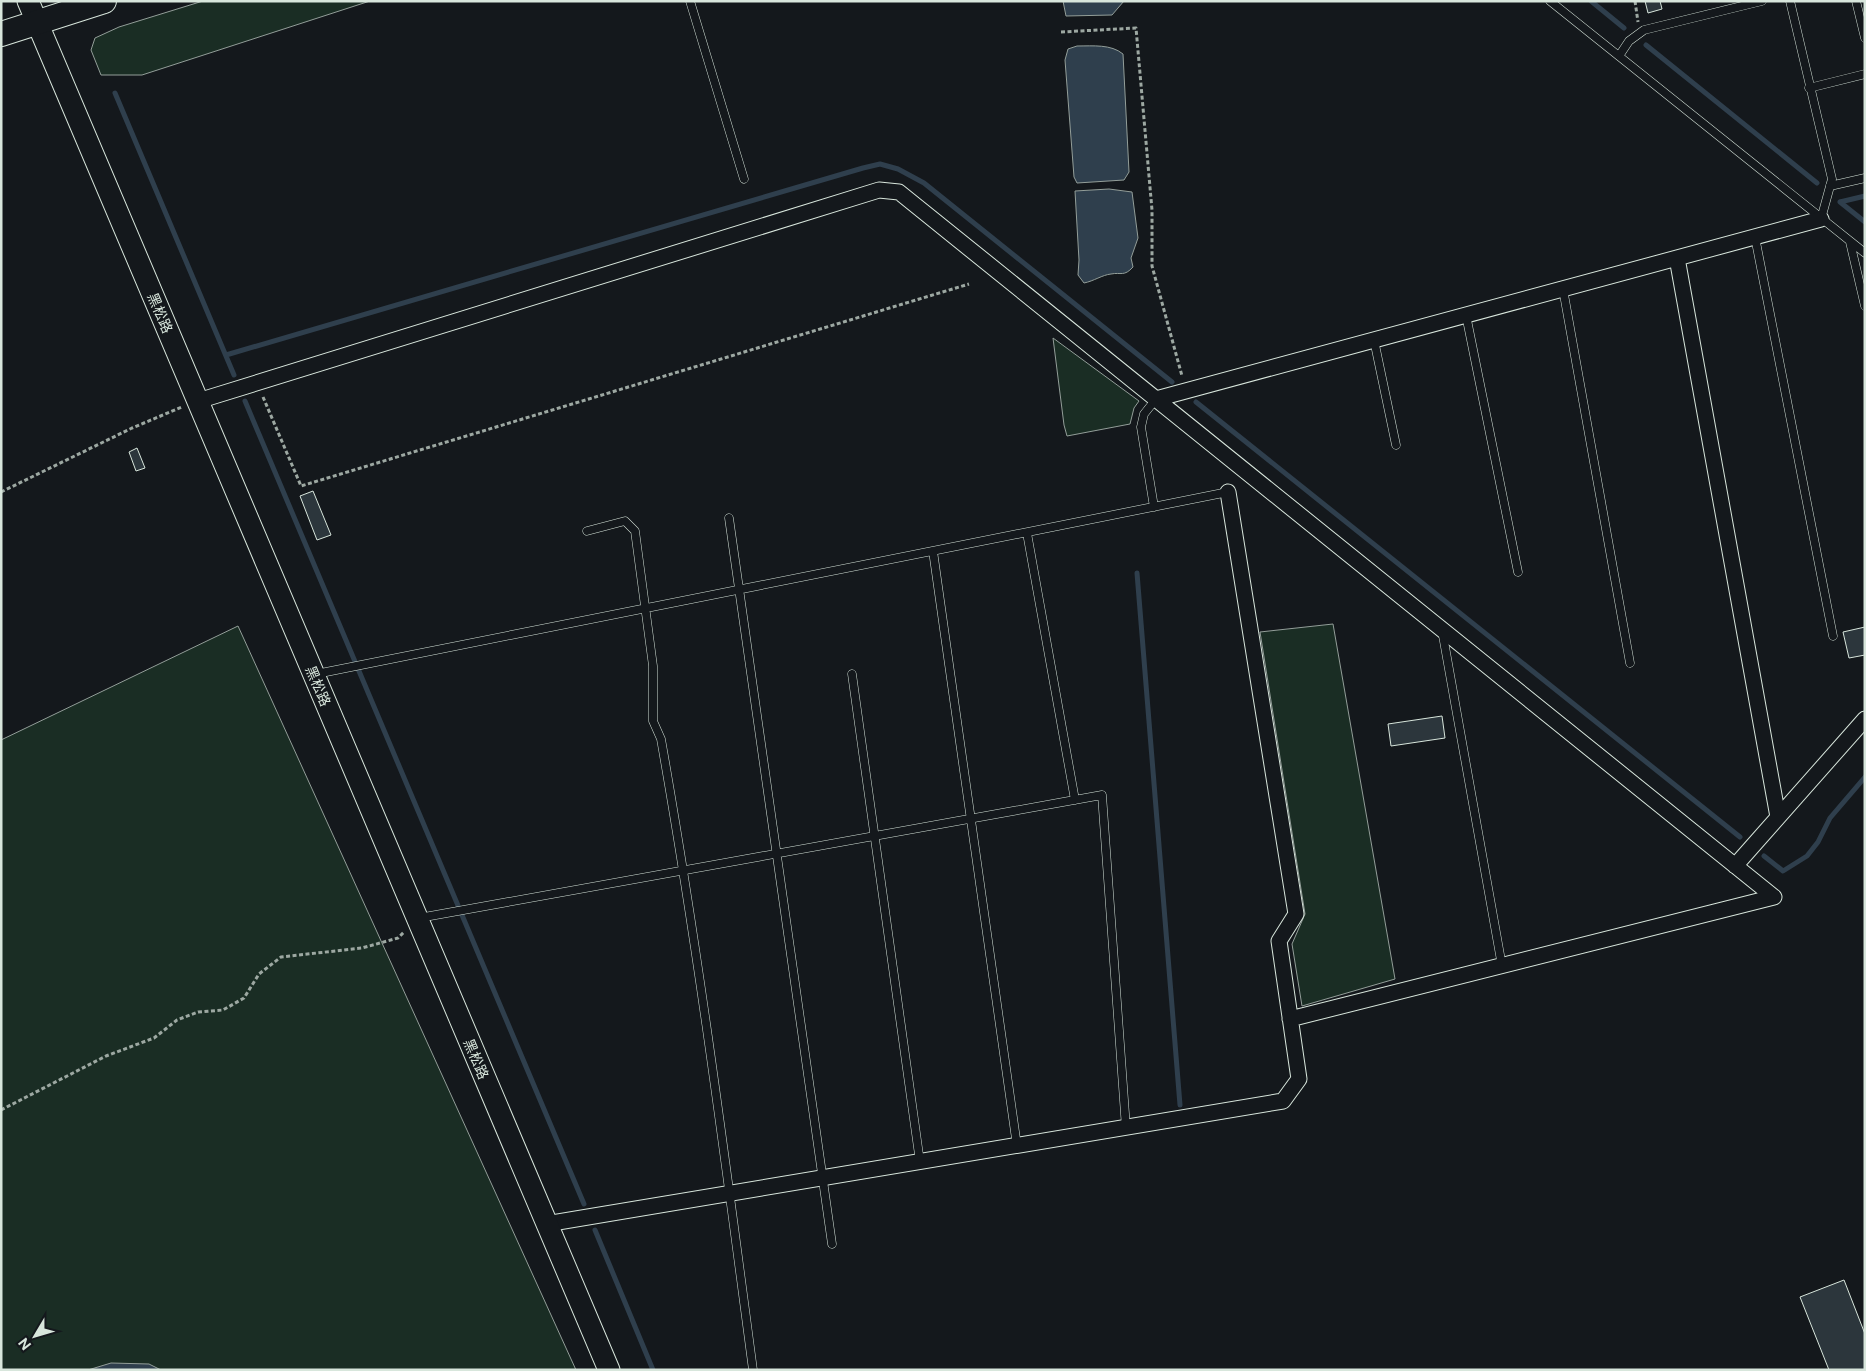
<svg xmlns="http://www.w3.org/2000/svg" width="1866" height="1371" font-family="'Public Sans','Noto Sans SC',sans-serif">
  <rect width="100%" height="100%" fill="#14181c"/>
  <path fill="#1a2d24" stroke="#939e99" d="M 203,1 L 370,1 L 142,75 L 101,75 L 91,50 L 95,38 L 119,27 Z
    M 1053,338 L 1139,401 L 1134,408 L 1130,424 L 1067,436 L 1064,425 Z
    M 1333,624 L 1395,979 L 1302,1006 L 1292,944 L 1305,914 L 1260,632 Z
    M 238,626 L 576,1370 L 1,1370 L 1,740 Z"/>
  <path fill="#2f3f4d" stroke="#939e99" d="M 1063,1 L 1124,1 L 1112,15 L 1066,16 Z
    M 1077,46 C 1093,46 1111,44 1123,54 L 1129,172 L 1124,180 L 1077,183 L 1074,177 L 1065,60 L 1068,49 Z
    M 1109,189 L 1132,192 L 1138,238 L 1131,258 L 1133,267 C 1124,277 1121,272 1111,274 C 1102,275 1094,281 1084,283 L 1078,275 L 1079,260 L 1075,191 Z
    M 111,1363 L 149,1364 L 161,1370 L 88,1370 Z"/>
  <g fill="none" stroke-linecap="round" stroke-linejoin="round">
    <path stroke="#2f3f4d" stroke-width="5" d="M 1591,1 L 1624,28
      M 1646,45 L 1817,183
      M 115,93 L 234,375
      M 1840,202 L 1865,222
      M 1840,202 L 1865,196
      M 226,355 L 863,168 L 880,164 L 898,169 L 924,183 L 1172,382
      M 245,401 L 584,1204
      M 1196,402 L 1740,837
      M 1137,573 L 1180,1105
      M 1764,856 L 1783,871 L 1807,856 L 1818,842 L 1830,818 L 1865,777
      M 595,1230 L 653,1370"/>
  </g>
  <path fill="#2c363c" stroke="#d8e6dc" d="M 1645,1 L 1660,1 L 1662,9 L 1648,13 Z
    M 137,448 L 145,468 L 136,471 L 129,452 Z
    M 313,491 L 331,535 L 317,540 L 300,496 Z
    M 1865,627 L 1865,655 L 1849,658 L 1843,632 Z
    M 1442,716 L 1445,738 L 1391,746 L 1388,724 Z
    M 1844,1280 L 1865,1334 L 1865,1370 L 1829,1370 L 1800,1297 Z"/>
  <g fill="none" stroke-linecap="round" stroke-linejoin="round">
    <g stroke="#d8e6dc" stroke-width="9">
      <path id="lane" d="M 690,1 L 744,179
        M 1550,1 L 1865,253
        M 1790,1 L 1832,179 L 1821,219
        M 1856,1 L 1865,38
        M 1619,56 L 1629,41 L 1644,30 L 1762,1
        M 1809,88 L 1865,74
        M 1830,186 L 1865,178
        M 1755,237 L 1833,636
        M 1850,242 L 1865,306
        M 1563,289 L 1630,663
        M 1466,315 L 1518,572
        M 1374,340 L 1396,445
        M 1154,507 L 1141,427 L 1144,414 L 1156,399
        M 729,518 L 832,1244
        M 587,531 L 625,521 L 635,531 L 653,666 L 653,721 L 661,739 C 698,948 725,1159 753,1370
        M 1027,533 L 1075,800
        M 933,551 L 1017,1146
        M 1442,630 L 1502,966
        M 316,674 L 1228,492
        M 852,674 L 920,1162
        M 419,918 L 1102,795 L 1126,1128"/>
    </g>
    <g stroke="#d8e6dc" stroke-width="17">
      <path id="street" d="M 1677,258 L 1778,817
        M 1156,399 L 1821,219
        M 198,401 L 879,190 L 899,192 L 1774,897
        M 1735,866 L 1865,719
        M 1290,1019 L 1774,897
        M 546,1224 L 1283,1101 L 1299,1079 L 1279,941 L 1296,914 L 1228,492"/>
    </g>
    <g stroke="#d8e6dc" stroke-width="23">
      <path id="secondary" d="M 28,1 L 609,1370"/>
    </g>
    <g stroke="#d8e6dc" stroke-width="26">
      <path id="primary" d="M 1,34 L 104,1"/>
    </g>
    <path stroke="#9da8a2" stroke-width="3" stroke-dasharray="4 2.5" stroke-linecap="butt" d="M 1635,1 L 1638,22
      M 1061,32 L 1136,28 L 1152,210 L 1152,266 L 1182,376
      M 263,397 L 301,486 L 969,284
      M 1,492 L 132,428 L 182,407
      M 1,1110 L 106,1056 L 154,1038 L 177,1020 L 198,1012 L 223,1010 L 244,998 L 259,974 L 281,957 L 362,948 L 398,938 L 404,932"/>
    <use href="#lane" stroke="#14181c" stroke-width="8"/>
    <use href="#street" stroke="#14181c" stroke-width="15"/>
    <use href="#secondary" stroke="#14181c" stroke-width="21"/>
    <use href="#primary" stroke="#14181c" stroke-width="24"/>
  </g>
  <g text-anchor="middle" stroke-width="4" stroke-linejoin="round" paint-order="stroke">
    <g font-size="14" fill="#d8e6dc" stroke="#14181c">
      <text transform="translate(160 313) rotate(67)" y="5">黑松路</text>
      <text transform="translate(318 686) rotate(67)" y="5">黑松路</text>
      <text transform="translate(476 1059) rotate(67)" y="5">黑松路</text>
    </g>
  </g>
  <rect width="1866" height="1371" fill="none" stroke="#d8e6dc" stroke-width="5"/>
  <g transform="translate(35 1336) rotate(232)" stroke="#14181c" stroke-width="4" paint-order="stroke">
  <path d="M0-4L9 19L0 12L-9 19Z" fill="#d8e6dc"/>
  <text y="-8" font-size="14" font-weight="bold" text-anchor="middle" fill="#d8e6dc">N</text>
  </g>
</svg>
